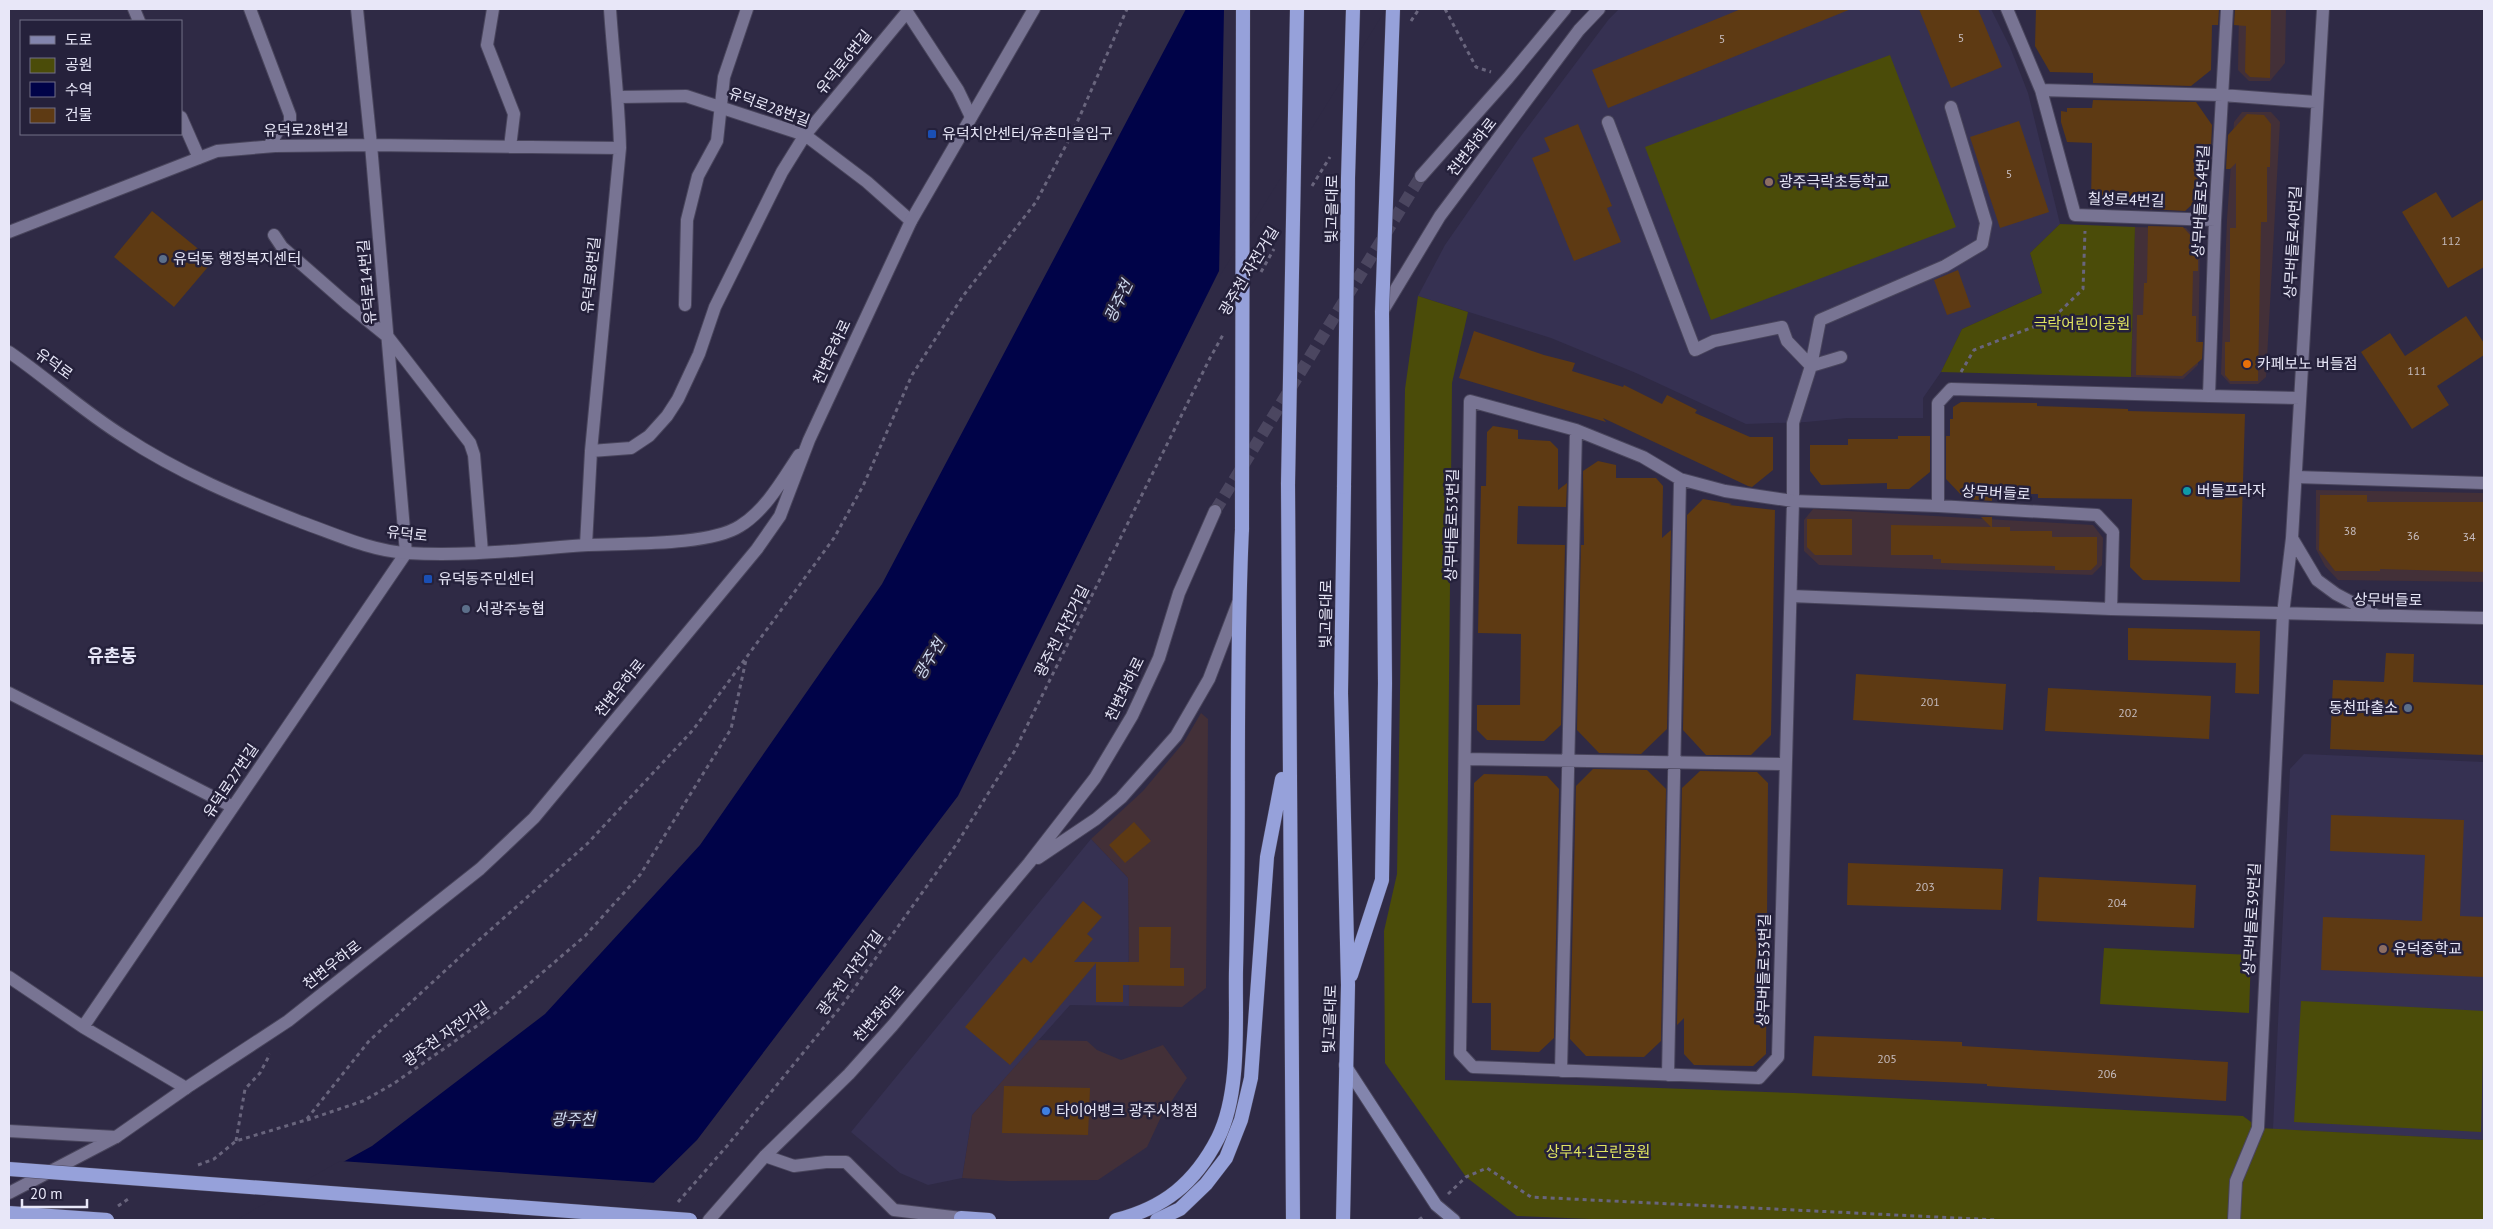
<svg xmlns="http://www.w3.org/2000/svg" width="2493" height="1229" font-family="'PT Sans','Noto Sans KR',sans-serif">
  <rect width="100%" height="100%" fill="#2f2a45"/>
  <path fill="#433038" d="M 2239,9 L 2286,9 L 2285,63 L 2270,81 L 2249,81 L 2238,70 Z
    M 2242,112 L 2271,112 L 2280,122 L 2266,377 L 2258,384 L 2230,384 L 2221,374 L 2227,219 L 2234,122 Z
    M 2135,227 L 2186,228 L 2200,242 L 2198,365 L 2183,379 L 2131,377 Z
    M 2316,490 L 2484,493 L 2484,582 L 2338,580 L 2325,566 L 2316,549 Z
    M 1813,509 L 2093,525 L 2103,538 L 2102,565 L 2092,575 L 1819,565 L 1804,551 L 1804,520 Z
    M 1201,713 L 1208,719 L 1206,988 L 1182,1007 L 1129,1006 L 1128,878 L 1091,839 L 1143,791 L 1184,742 Z
    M 1038,1040 L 1087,1041 L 1097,1050 L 1121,1060 L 1163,1045 L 1187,1078 L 1161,1117 L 1147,1147 L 1098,1180 L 1008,1181 L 962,1178 L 972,1115 Z"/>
  <path fill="#363152" d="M 1619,9 L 1991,9 L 2010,47 L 2028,93 L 2060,224 L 2030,253 L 2042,293 L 1962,329 L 1941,372 L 1923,398 L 1923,418 L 1847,418 L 1806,422 L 1746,424 L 1636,373 L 1551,338 L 1418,296 L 1445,245 L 1518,140 L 1609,19 Z
    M 2304,754 L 2484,762 L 2484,1140 L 2273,1129 L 2290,769 Z
    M 1091,839 L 1128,878 L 1129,1006 L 1070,1005 L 972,1115 L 962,1178 L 928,1185 L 900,1173 L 851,1132 Z"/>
  <path fill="#4b4c09" d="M 1890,55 L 1956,227 L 1711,320 L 1645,147 Z
    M 2060,224 L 2135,227 L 2131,377 L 1941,372 L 1962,329 L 2042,293 L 2030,253 Z
    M 1418,296 L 1468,312 L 1452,383 L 1445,1080 L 1794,1093 L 2243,1116 L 2259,1128 L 2484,1140 L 2484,1220 L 1615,1220 L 1517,1216 L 1466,1177 L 1385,1063 L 1384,931 L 1397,874 L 1405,389 Z
    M 2104,948 L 2251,955 L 2249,1013 L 2100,1004 Z
    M 2301,1001 L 2484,1011 L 2481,1132 L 2294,1122 Z"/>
  <path fill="#000348" d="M 1186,9 L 1383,9 L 1221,267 L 958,796 L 697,1140 L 616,1220 L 238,1220 L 372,1146 L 545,1014 L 700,845 L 882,584 Z"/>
  <path fill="#2f2a45" d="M 1224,9 L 1386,9 L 1219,277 Z
    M 340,1161 L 657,1183 L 620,1220 L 236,1220 Z"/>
  <path fill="#5e3a13" d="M 1741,9 L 1851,9 L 1608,108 L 1592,70 Z
    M 1919,9 L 1978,9 L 2002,67 L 1951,88 Z
    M 2036,9 L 2219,9 L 2218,25 L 2212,25 L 2211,70 L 2191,86 L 2093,83 L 2093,73 L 2050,72 L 2035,46 Z
    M 2235,9 L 2271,9 L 2270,78 L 2250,77 L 2245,72 L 2246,26 L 2234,25 Z
    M 2093,100 L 2196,102 L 2212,125 L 2210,169 L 2200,169 L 2199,198 L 2185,211 L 2148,209 L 2148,203 L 2091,202 L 2092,143 L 2067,142 L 2061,122 L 2061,111 L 2067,112 L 2067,108 L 2092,108 Z
    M 2247,114 L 2264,115 L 2271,124 L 2270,167 L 2267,167 L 2267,222 L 2261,222 L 2258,381 L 2230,381 L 2225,375 L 2225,342 L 2230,342 L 2230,228 L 2236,228 L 2236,163 L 2230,169 L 2226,169 L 2228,135 Z
    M 2019,121 L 2049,212 L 2000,228 L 1970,137 Z
    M 1578,124 L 1612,206 L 1607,208 L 1621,242 L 1574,261 L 1532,158 L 1550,151 L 1544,138 Z
    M 2436,192 L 2452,218 L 2484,199 L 2484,267 L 2448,288 L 2402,212 Z
    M 152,211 L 213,261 L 174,307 L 114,257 Z
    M 2148,226 L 2183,227 L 2198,244 L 2198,271 L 2193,271 L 2192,316 L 2196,316 L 2196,342 L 2203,342 L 2202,359 L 2182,376 L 2136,375 L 2137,315 L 2143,315 L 2144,283 L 2147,283 Z
    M 1958,270 L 1971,307 L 1947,315 L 1934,280 Z
    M 2466,316 L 2484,343 L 2484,355 L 2437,386 L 2449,405 L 2412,429 L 2361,352 L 2390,333 L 2405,356 Z
    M 1474,331 L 1544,355 L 1575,363 L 1572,371 L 1623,387 L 1624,385 L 1662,404 L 1667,395 L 1697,410 L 1695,413 L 1750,437 L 1773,437 L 1773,470 L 1752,487 L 1748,486 L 1603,418 L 1606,422 L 1459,378 Z
    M 1961,402 L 2037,403 L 2037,406 L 2128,409 L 2128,411 L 2245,414 L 2240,582 L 2143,580 L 2130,567 L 2132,499 L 2038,498 L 2038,494 L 1992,494 L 1992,501 L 1965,499 L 1946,479 L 1946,436 L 1950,436 L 1950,419 L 1953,419 L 1953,407 Z
    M 1493,426 L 1518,430 L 1518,439 L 1550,441 L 1558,449 L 1558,490 L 1567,483 L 1566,507 L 1518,506 L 1517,544 L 1565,545 L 1561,725 L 1544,741 L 1487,740 L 1477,730 L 1477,705 L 1520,705 L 1521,634 L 1478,633 L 1481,486 L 1486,486 L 1487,432 Z
    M 1898,436 L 1930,436 L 1930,472 L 1909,489 L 1887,489 L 1887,483 L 1821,485 L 1810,471 L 1810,445 L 1848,445 L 1848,439 L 1898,439 Z
    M 1598,461 L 1616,465 L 1616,478 L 1656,478 L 1663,486 L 1662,538 L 1671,530 L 1667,729 L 1641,754 L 1599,753 L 1577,730 L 1581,545 L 1584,545 L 1583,471 Z
    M 2320,495 L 2367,495 L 2367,502 L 2484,502 L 2484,572 L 2380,569 L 2380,571 L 2335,571 L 2319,550 Z
    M 1703,499 L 1732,504 L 1729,505 L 1775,510 L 1771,735 L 1751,755 L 1706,755 L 1683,730 L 1687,515 Z
    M 1981,517 L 1992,517 L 1992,527 L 2010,527 L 2010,531 L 2052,531 L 2052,537 L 2097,537 L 2097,564 L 2091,570 L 2055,570 L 2055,566 L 1941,563 L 1941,559 L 1933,559 L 1933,555 L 1891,555 L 1891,525 L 1991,527 Z
    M 1807,519 L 1852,519 L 1852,555 L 1815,555 L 1807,547 Z
    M 2128,628 L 2260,631 L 2259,694 L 2235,693 L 2236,663 L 2128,660 Z
    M 2386,653 L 2414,654 L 2413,682 L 2484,685 L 2484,755 L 2330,749 L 2333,680 L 2384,682 Z
    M 1856,674 L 2006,684 L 2003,730 L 1853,720 Z
    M 2048,688 L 2211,696 L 2209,739 L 2045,731 Z
    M 1593,769 L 1647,770 L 1666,789 L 1661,1041 L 1644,1057 L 1586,1056 L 1570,1039 L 1576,786 Z
    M 1700,771 L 1757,772 L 1768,783 L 1766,1054 L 1753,1066 L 1694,1065 L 1684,1054 L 1684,1018 L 1677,1025 L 1682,788 Z
    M 1484,774 L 1547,776 L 1559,789 L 1554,1038 L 1539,1052 L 1491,1050 L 1491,1003 L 1472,1003 L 1474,783 Z
    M 2331,815 L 2464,820 L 2460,916 L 2484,917 L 2484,977 L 2321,970 L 2323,917 L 2422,921 L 2425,855 L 2330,851 Z
    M 1134,822 L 1151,841 L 1125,863 L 1109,845 Z
    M 1848,863 L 2003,869 L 2001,910 L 1847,905 Z
    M 2039,877 L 2196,885 L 2194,928 L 2037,921 Z
    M 1083,901 L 1102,917 L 1087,934 L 1093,939 L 1074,962 L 1139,962 L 1139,927 L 1171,927 L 1170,968 L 1184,968 L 1184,986 L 1123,985 L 1123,1002 L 1096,1002 L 1096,963 L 1010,1065 L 965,1027 L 1024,957 L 1031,963 Z
    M 1814,1036 L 1962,1042 L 1962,1046 L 2228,1062 L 2226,1101 L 1987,1086 L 1987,1084 L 1812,1076 Z
    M 1004,1086 L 1090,1088 L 1088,1135 L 1002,1133 Z"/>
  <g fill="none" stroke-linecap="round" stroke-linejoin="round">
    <path stroke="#4b4660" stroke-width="12" stroke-dasharray="12 6" stroke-linecap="butt" d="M 1215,511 L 1421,176"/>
    <g stroke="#49455c" stroke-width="14">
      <path id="service" d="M 134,9 L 139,21
        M 250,9 L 290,115 L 290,124 L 278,131 L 269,146
        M 493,9 L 487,45 L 514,114 L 510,147
        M 907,12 L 958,90 L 971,117
        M 619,97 L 686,96 L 805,135 L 867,182 L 911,221
        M 181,117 L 199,158
        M 1608,122 L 1695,350 L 1714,341 L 1782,327 L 1787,341 L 1811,366 L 1793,423 L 1793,501
        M 9,232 L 217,151 L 275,146 L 371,145 L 620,148
        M 274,235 L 282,247 L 346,303 L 388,337 L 470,443 L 474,455 L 482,552
        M 685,305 L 687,220 L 698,176 L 717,141 L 724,77 L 747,9
        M 1841,357 L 1811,366 L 1820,320 L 1945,266 L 1982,244 L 1986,223 L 1951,107
        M 591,451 L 631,448 L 649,436 L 667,416 L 678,399 L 699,354 L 715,307 L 782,172 L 805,135 L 907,12 L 907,9
        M 2296,477 L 2484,483
        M 586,545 L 591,451 L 620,148 C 619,101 613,55 610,9
        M 9,693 L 233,807
        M 9,977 L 83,1027 L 186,1088
        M 83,1027 L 406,553 L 371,145 L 357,9"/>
    </g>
    <g stroke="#49455c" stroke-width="14">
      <path id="pedestrian" d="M 2234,1220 L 2236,1181 L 2258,1128 L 2283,614"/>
    </g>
    <g stroke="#49455c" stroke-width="14">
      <path id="minor" d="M 2007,9 L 2041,90 L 2075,215 L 2215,220
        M 2041,90 L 2222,95 L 2316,102
        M 1421,176 L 1508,78 L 1565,9
        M 1382,312 L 1440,216 L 1579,30 L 1599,9
        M 9,352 C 48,379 83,411 123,436 C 179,473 239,498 301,522 C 335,534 371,551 407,553 C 467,557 528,549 588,545 C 627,543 709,546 740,526 C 766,510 783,479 799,455
        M 2209,396 L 2300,398
        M 1793,501 L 1778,1057 L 1759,1078 L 1473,1067 L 1460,1053 L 1470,401 L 1576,430 L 1643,457 L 1680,479 L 1725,491 L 1793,501 L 1938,506 L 2097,515 L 2113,532 L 2111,609
        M 1938,506 L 1938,403 L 1951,389 L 2209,396 L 2215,220 L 2227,9
        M 2292,538 L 2317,580 L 2336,594 L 2376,615
        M 1791,596 L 2111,609 L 2484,618
        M 2283,614 L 2292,538 L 2323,9
        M 1465,759 L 1785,764
        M 1038,858 L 1096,819 L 1121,798 L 1176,736 L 1209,679 L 1238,603
        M 1561,1071 L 1576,430
        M 1668,1075 L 1680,479
        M 186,1088 L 288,1021 L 480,869 L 534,818 L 757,549 L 780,516 L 809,440 L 911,221 L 1034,9
        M 9,1131 L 116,1137
        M 9,1193 L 116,1137
        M 709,1220 L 765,1156 L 849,1074 L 893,1025 L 1029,863 L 1095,778 L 1132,716 L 1159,658 L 1179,593 L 1215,511"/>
    </g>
    <g stroke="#49455c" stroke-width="14">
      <path id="tertiary" d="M 116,1137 L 186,1088
        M 765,1156 L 794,1166 L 826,1162 L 846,1162 L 894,1210 L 961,1218"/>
    </g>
    <g stroke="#49455c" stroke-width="14">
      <path id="secondary" d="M 1345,1065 L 1436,1205 L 1454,1220"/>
    </g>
    <g stroke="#49455c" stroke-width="15">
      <path id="trunk" d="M 1288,484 L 1293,1220
        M 1351,975 L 1382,880 L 1385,683 L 1382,312
        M 961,1218 L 989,1220
        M 1116,1220 C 1164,1208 1195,1183 1218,1138 C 1241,1092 1235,1021 1236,970 C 1240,823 1235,676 1242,529
        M 1157,1220 L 1180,1209 L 1206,1184 L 1226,1158 L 1241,1120 L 1251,1078 L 1267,857 L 1282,779
        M 1343,1220 L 1348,985 L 1341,693 L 1344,487"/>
    </g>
    <path stroke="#69657d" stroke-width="3" stroke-dasharray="4 4" stroke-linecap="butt" d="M 1445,9 L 1476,67 L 1491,72
      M 1411,21 L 1419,9
      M 1312,186 L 1330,157
      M 1261,272 L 1274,249
      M 1961,372 L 1974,350 L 2051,320 L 2083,289 L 2085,231
      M 307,1120 L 363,1101 L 393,1084 L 494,1014 L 585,936 L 640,875 L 731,729 L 746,660
      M 236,1141 L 245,1089 L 260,1073 L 270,1054
      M 198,1165 L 214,1159 L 236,1141 L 306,1120 L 369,1041 L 461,956 L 587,844 L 693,730 L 834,538 L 863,486 L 912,375 L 963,296 L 1036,202 L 1072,134 L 1127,9
      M 1448,1194 L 1466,1177 L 1487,1168 L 1531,1197 L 1997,1220
      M 678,1202 L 727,1146 L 843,1004 L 956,845 L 1014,752 L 1210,358 L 1224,333
      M 118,1206 L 131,1197
      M 1419,1220 L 1425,1215"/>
    <use href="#service" stroke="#787493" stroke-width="12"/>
    <use href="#pedestrian" stroke="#787493" stroke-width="12"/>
    <use href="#minor" stroke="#787493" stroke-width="12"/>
    <use href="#tertiary" stroke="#787493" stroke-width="12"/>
    <use href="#secondary" stroke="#8385ad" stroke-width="12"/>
    <use href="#trunk" stroke="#96a1da" stroke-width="14"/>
    <g stroke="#49455c" stroke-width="15" stroke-linecap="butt">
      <path id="trunk-bridge" d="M 1382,312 L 1393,9
        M 1288,484 L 1297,9
        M 1344,487 L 1348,178 L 1353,9
        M 1242,529 L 1243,9
        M 9,1169 L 690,1220
        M 9,1213 L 107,1220"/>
    </g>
    <use href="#trunk-bridge" stroke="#96a1da" stroke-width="14"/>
  </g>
  <g fill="#1a4fb4" stroke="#25213b" stroke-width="2">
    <rect x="927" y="129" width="10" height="10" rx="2.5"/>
    <rect x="423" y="574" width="10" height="10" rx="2.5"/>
  </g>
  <g fill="#8d6e63" stroke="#25213b" stroke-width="2">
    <circle cx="1769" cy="182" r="5"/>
    <circle cx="2383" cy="949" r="5"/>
  </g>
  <g fill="#5c6f8a" stroke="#25213b" stroke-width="2">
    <circle cx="163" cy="259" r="5"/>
    <circle cx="466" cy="609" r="5"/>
    <circle cx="2408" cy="708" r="5"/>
  </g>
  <circle fill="#e8710a" stroke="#25213b" stroke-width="2" cx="2247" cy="364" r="5"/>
  <circle fill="#0f9aa8" stroke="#25213b" stroke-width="2" cx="2187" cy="491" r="5"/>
  <circle fill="#3f7fe0" stroke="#25213b" stroke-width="2" cx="1046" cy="1111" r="5"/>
  <g text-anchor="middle" stroke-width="5" stroke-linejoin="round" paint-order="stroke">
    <g font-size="12" fill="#c6bcbf">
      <text x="1961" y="42">5</text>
      <text x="1722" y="43">5</text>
      <text x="2009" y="178">5</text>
      <text x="2451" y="245">112</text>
      <text x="2417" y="375">111</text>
      <text x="2350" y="535">38</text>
      <text x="2413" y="540">36</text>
      <text x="2469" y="541">34</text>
      <text x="1930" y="706">201</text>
      <text x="2128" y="717">202</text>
      <text x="1925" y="891">203</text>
      <text x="2117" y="907">204</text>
      <text x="1887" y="1063">205</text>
      <text x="2107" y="1078">206</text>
    </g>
    <g font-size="15" fill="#e8e7f8" stroke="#25213b">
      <text transform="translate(844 62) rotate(-51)" y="5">유덕로6번길</text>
      <text transform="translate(769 107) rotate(20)" y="5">유덕로28번길</text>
      <text transform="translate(306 130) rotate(-1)" y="5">유덕로28번길</text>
      <text transform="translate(1472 147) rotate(-52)" y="5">천변좌하로</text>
      <text transform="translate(2126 200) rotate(2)" y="5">칠성로4번길</text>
      <text transform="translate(2201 201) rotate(-87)" y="5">상무버들로54번길</text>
      <text transform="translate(1332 209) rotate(-89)" y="5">빛고을대로</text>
      <text transform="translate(2293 242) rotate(-87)" y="5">상무버들로40번길</text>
      <text transform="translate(1249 271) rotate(-59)" y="5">광주천 자전거길</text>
      <text transform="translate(591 275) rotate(-84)" y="5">유덕로8번길</text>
      <text transform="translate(367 282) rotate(-95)" y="5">유덕로14번길</text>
      <text transform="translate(832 352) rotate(-65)" y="5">천변우하로</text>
      <text transform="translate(54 364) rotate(36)" y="5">유덕로</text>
      <text transform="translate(1996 493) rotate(3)" y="5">상무버들로</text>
      <text transform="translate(1452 525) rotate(-89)" y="5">상무버들로53번길</text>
      <text transform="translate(407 534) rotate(6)" y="5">유덕로</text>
      <text transform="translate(2388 600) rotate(1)" y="5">상무버들로</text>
      <text transform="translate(1326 614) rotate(-89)" y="5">빛고을대로</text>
      <text transform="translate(1062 631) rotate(-63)" y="5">광주천 자전거길</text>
      <text transform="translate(620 688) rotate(-51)" y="5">천변우하로</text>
      <text transform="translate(1125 689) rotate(-64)" y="5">천변좌하로</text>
      <text transform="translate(231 781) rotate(-56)" y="5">유덕로27번길</text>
      <text transform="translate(2252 919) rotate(-87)" y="5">상무버들로39번길</text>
      <text transform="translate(332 965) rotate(-38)" y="5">천변우하로</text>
      <text transform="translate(1764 970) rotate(-89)" y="5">상무버들로53번길</text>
      <text transform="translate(850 973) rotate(-54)" y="5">광주천 자전거길</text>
      <text transform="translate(879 1014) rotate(-49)" y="5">천변좌하로</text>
      <text transform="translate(1330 1019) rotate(-88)" y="5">빛고을대로</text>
      <text transform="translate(446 1034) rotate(-35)" y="5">광주천 자전거길</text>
    </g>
    <g font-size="15" fill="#e8e7f8" stroke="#25213b" text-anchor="start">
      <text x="942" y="139">유덕치안센터/유촌마을입구</text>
      <text x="1779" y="187">광주극락초등학교</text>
      <text x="173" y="264">유덕동 행정복지센터</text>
      <text x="2257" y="369">카페보노 버들점</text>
      <text x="2197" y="496">버들프라자</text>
      <text x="438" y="584">유덕동주민센터</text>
      <text x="476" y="614">서광주농협</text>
      <text x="2398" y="713" text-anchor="end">동천파출소</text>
      <text x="2393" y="954">유덕중학교</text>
      <text x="1056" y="1116">타이어뱅크 광주시청점</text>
    </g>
    <g font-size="15" fill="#dfe360" stroke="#25213b">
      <text x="2082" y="329">극락어린이공원</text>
      <text x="1598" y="1157">상무4-1근린공원</text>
    </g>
    <g font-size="16" font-style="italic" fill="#ced9ee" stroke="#25213b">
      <text transform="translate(1118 301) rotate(-64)" y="6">광주천</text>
      <text transform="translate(929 659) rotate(-59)" y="6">광주천</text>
      <text x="573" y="1125">광주천</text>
    </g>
    <g font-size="18" font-weight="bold" fill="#e8e7f8" stroke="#25213b">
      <text x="112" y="662">유촌동</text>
    </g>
  </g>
  <rect width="2493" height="1229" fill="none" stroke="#e8e7f8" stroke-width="20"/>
  <rect x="20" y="20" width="162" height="115" fill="#25213b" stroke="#737087"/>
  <rect x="30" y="36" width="25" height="8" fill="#8385ad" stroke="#737087"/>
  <text x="65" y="45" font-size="15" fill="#e8e7f8">도로</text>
  <rect x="30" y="58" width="25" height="15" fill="#4b4c09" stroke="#737087"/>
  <text x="65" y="70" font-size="15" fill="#e8e7f8">공원</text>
  <rect x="30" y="82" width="25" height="15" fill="#000348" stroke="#737087"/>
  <text x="65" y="95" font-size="15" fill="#e8e7f8">수역</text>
  <rect x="30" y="108" width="25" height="15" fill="#5e3a13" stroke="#737087"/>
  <text x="65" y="120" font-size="15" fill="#e8e7f8">건물</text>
  <path d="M22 1199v8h65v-8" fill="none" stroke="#e8e7f8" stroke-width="2.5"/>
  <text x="30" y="1199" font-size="15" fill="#e8e7f8" stroke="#25213b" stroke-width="4" paint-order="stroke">20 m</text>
</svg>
